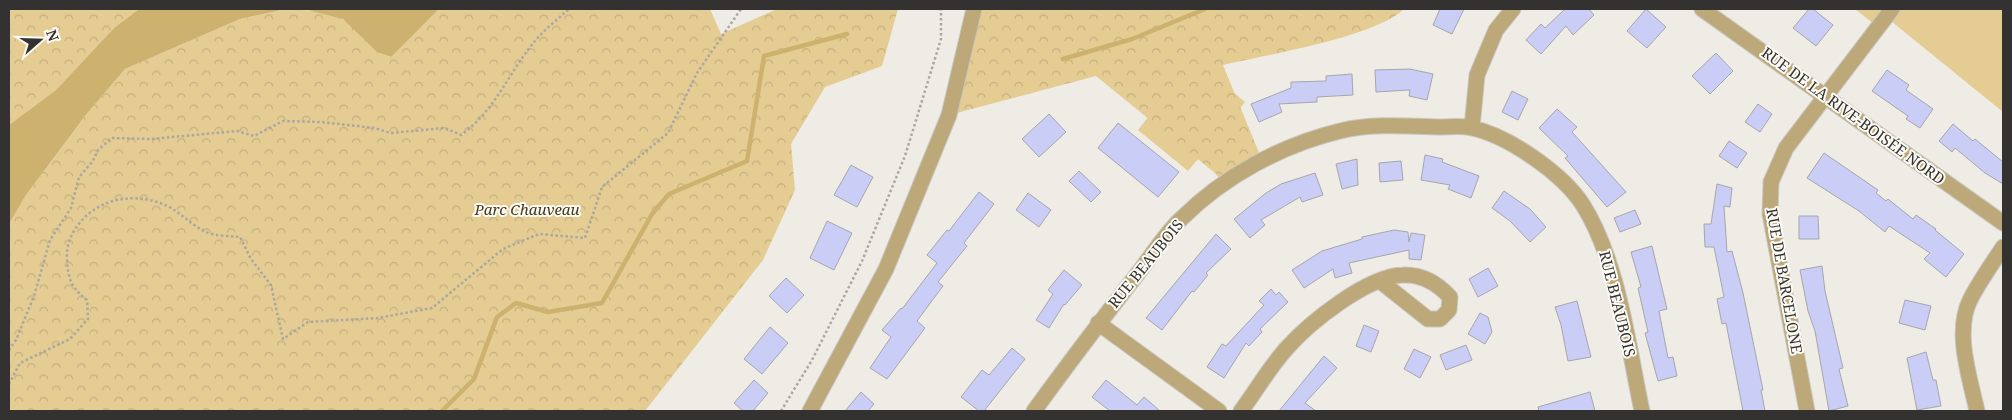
<svg xmlns="http://www.w3.org/2000/svg" width="2012" height="420" font-family="'Noto Serif',serif">
  <defs>
    <pattern id="forest-crowns" width="20" height="18" patternUnits="userSpaceOnUse" patternTransform="scale(1.25)"><rect width="20" height="18" fill="#e4cc93"/><path d="M2 6a3 3 0 1 1 6 0M12 15a3 3 0 1 1 6 0" fill="none" stroke="#c4b07f"/></pattern>
  </defs>
  <rect width="100%" height="100%" fill="#efece6"/>
  <path fill="#e4cc93" d="M 1855,9 L 2003,9 L 2003,112 L 1886,17 L 1878,27 Z
    M 1204,67 L 1245,102 L 1188,171 L 1138,130 L 1157,106 Z"/>
  <path fill="url(#forest-crowns)" d="M 9,9 L 139,9 L 114,28 L 56,90 L 9,125 Z
    M 286,9 C 301,9 332,12 344,20 C 362,32 368,49 390,57 L 439,9 L 710,9 L 721,34 L 777,9 L 898,9 L 882,66 L 825,87 L 791,144 L 795,190 L 763,260 L 645,411 L 9,411 L 9,224 L 26,195 L 85,116 L 125,69 L 240,19 Z
    M 974,9 L 1404,9 C 1375,37 1266,55 1223,65 L 1262,160 L 1223,183 L 1215,173 L 1096,76 L 949,115 Z"/>
  <path fill="#cdb16e" d="M 139,9 L 286,9 L 240,19 L 125,69 L 85,116 L 26,195 L 9,224 L 9,125 L 56,90 L 114,28 Z
    M 304,9 L 439,9 L 391,57 L 377,52 L 343,19 Z"/>
  <g fill="none" stroke-linecap="round" stroke-linejoin="round">
    <path stroke="#cdb16e" stroke-width="4.5" d="M 1063,59 L 1132,39 L 1205,9
      M 442,411 L 474,379 L 497,317 L 516,303 L 548,312 L 602,303 L 652,214 L 669,194 L 747,161 L 764,56 L 847,34"/>
  </g>
  <path fill="#cacdf5" stroke="#a6a6ac" d="M 1440,9 L 1464,9 L 1452,34 L 1433,25 Z
    M 1565,9 L 1589,9 L 1594,15 L 1573,35 L 1566,26 L 1541,54 L 1526,40 L 1541,24 L 1545,28 Z
    M 1646,9 L 1666,27 L 1647,48 L 1627,31 Z
    M 1809,9 L 1813,9 L 1833,25 L 1816,46 L 1793,28 Z
    M 1716,53 L 1733,71 L 1710,94 L 1692,76 Z
    M 1410,69 L 1433,74 L 1427,100 L 1409,96 L 1410,90 L 1376,92 L 1375,70 Z
    M 1887,70 L 1909,85 L 1906,90 L 1933,109 L 1920,128 L 1906,119 L 1908,116 L 1872,91 Z
    M 1352,74 L 1353,95 L 1317,97 L 1317,102 L 1279,104 L 1282,112 L 1259,122 L 1251,104 L 1291,88 L 1291,82 L 1326,81 L 1326,76 Z
    M 1512,91 L 1528,99 L 1518,120 L 1502,112 Z
    M 1758,104 L 1772,114 L 1760,132 L 1745,122 Z
    M 1557,109 L 1577,127 L 1572,132 L 1626,192 L 1607,207 L 1565,158 L 1568,156 L 1539,128 Z
    M 1049,114 L 1066,132 L 1039,157 L 1022,139 Z
    M 1118,123 L 1179,172 L 1158,197 L 1098,148 Z
    M 1953,124 L 1973,141 L 1975,139 L 2003,162 L 2003,184 L 1985,173 L 1955,148 L 1952,152 L 1939,141 Z
    M 1729,141 L 1747,153 L 1737,168 L 1719,156 Z
    M 1824,153 L 1878,190 L 1876,193 L 1886,201 L 1888,199 L 1913,219 L 1916,215 L 1936,229 L 1935,230 L 1964,254 L 1946,277 L 1924,259 L 1930,253 L 1889,226 L 1885,232 L 1859,211 L 1807,178 Z
    M 1425,155 L 1443,159 L 1442,162 L 1479,176 L 1471,198 L 1448,189 L 1450,185 L 1421,180 Z
    M 1357,159 L 1358,185 L 1342,189 L 1336,164 Z
    M 1401,161 L 1403,180 L 1380,182 L 1379,163 Z
    M 851,165 L 873,177 L 857,207 L 834,195 Z
    M 1079,171 L 1101,192 L 1091,202 L 1069,181 Z
    M 1315,173 L 1323,195 L 1302,202 L 1300,197 L 1261,220 L 1265,225 L 1250,238 L 1234,219 L 1266,193 L 1281,184 Z
    M 1717,184 L 1732,188 L 1730,207 L 1724,206 L 1727,252 L 1732,251 L 1743,293 L 1763,390 L 1761,390 L 1765,411 L 1743,411 L 1726,323 L 1722,324 L 1717,299 L 1724,297 L 1714,247 L 1705,247 L 1704,224 L 1711,224 Z
    M 1504,191 L 1530,209 L 1546,227 L 1530,242 L 1510,221 L 1492,208 Z
    M 979,192 L 994,204 L 964,243 L 967,246 L 938,282 L 943,286 L 917,321 L 925,328 L 887,379 L 870,368 L 891,337 L 882,330 L 901,308 L 902,309 L 937,263 L 927,255 L 947,230 L 949,231 Z
    M 1028,193 L 1051,210 L 1039,227 L 1016,210 Z
    M 1635,210 L 1641,224 L 1620,232 L 1614,218 Z
    M 1799,216 L 1818,216 L 1819,239 L 1799,239 Z
    M 827,221 L 852,233 L 834,270 L 810,258 Z
    M 1394,230 L 1408,232 L 1409,242 L 1411,233 L 1425,235 L 1421,260 L 1409,259 L 1409,250 L 1349,263 L 1352,273 L 1335,278 L 1333,269 L 1304,288 L 1292,270 L 1322,251 L 1362,239 L 1362,237 Z
    M 1216,234 L 1231,249 L 1206,273 L 1208,275 L 1194,292 L 1192,291 L 1162,330 L 1146,318 Z
    M 1652,246 L 1667,309 L 1659,311 L 1668,358 L 1673,357 L 1677,376 L 1658,381 L 1645,333 L 1648,332 L 1638,288 L 1641,287 L 1631,252 Z
    M 1822,266 L 1825,291 L 1843,368 L 1839,369 L 1848,406 L 1829,411 L 1815,331 L 1808,311 L 1800,270 Z
    M 1488,268 L 1498,286 L 1478,297 L 1469,279 Z
    M 1064,270 L 1082,285 L 1065,305 L 1064,304 L 1049,328 L 1036,320 L 1053,294 L 1048,290 Z
    M 786,278 L 804,295 L 787,313 L 769,296 Z
    M 1271,289 L 1276,295 L 1279,292 L 1288,302 L 1260,329 L 1262,332 L 1249,346 L 1246,343 L 1224,378 L 1207,367 L 1222,344 L 1226,346 L 1264,305 L 1259,301 Z
    M 1905,300 L 1931,306 L 1925,330 L 1899,323 Z
    M 1577,301 L 1591,357 L 1568,361 L 1561,325 L 1555,307 Z
    M 1480,313 L 1488,317 L 1492,332 L 1485,344 L 1468,334 Z
    M 1364,325 L 1379,331 L 1371,352 L 1356,346 Z
    M 770,327 L 788,343 L 762,374 L 744,359 Z
    M 1466,345 L 1472,360 L 1446,370 L 1440,355 Z
    M 1012,348 L 1025,359 L 984,411 L 979,411 L 961,397 L 982,370 L 989,375 Z
    M 1414,349 L 1431,357 L 1420,378 L 1404,369 Z
    M 1926,352 L 1933,380 L 1936,380 L 1941,406 L 1917,410 L 1907,358 Z
    M 1324,356 L 1337,368 L 1305,403 L 1316,411 L 1279,411 Z
    M 754,380 L 768,393 L 753,411 L 743,411 L 734,403 Z
    M 1106,380 L 1137,405 L 1144,397 L 1160,411 L 1110,411 L 1092,397 Z
    M 861,392 L 874,404 L 868,411 L 845,411 Z
    M 1590,392 L 1595,411 L 1539,411 L 1538,407 Z"/>
  <g fill="none" stroke-linecap="round" stroke-linejoin="round">
    <g stroke="#c9c7c2" stroke-width="17">
      <path id="minor" d="M 1702,9 L 2003,223
        M 1472,127 L 1477,75 L 1496,30 L 1513,9
        M 1098,323 L 1219,411
        M 810,411 L 886,269 L 949,115 L 974,9
        M 1034,411 C 1068,364 1103,318 1139,272 C 1152,255 1165,234 1181,219 C 1224,176 1282,145 1340,131 C 1372,123 1408,126 1440,127 C 1450,127 1463,125 1472,128 C 1509,136 1563,174 1583,205 C 1619,263 1628,346 1642,411
        M 1241,411 C 1256,391 1269,368 1286,349 C 1309,323 1367,276 1403,275 C 1422,274 1438,284 1450,297 L 1449,310 L 1440,319 L 1428,319 L 1380,281
        M 1807,411 L 1770,214 L 1771,182 L 1786,148 L 1892,9
        M 1977,411 C 1970,378 1954,332 1970,300 C 1979,282 1992,264 2003,247"/>
    </g>
    <path stroke="#a9a7a2" stroke-width="2.5" stroke-dasharray="2.5 2.5" stroke-linecap="butt" d="M 9,350 L 16,340 L 34,296 L 50,240 L 71,208 L 79,177 L 93,161 L 98,150 L 112,138 L 151,139 L 237,131 L 254,136 L 283,121 L 321,122 L 374,128 L 391,133 L 445,128 L 461,135 C 495,111 509,72 535,41 C 545,29 558,19 569,9
      M 9,384 L 20,363 L 70,339 L 88,319 L 87,300 C 70,287 68,278 67,258 C 66,242 74,228 85,217 C 108,195 143,193 171,208 C 183,215 193,226 206,232 C 215,236 229,236 240,237 L 251,259 L 271,285 L 283,339 L 308,322 L 378,318 L 432,308 L 503,249 L 539,234 L 585,238 L 602,187 L 668,133 L 697,73 L 741,9
      M 781,411 L 812,360 L 862,261 L 905,156 L 941,39 L 941,9"/>
    <use href="#minor" stroke="#bca878" stroke-width="15"/>
  </g>
  <g text-anchor="middle" stroke-width="4" stroke-linejoin="round" paint-order="stroke">
    <g font-size="15" fill="#333230" stroke="#fcfaf4">
      <text transform="translate(1853 116) rotate(36)" y="5">RUE DE LA RIVE-BOISÉE NORD</text>
      <text transform="translate(1146 264) rotate(-51)" y="5">RUE BEAUBOIS</text>
      <text transform="translate(1784 281) rotate(80)" y="5">RUE DE BARCELONE</text>
      <text transform="translate(1617 304) rotate(76)" y="5">RUE BEAUBOIS</text>
    </g>
    <g font-size="15" font-style="italic" fill="#44381a" stroke="#fcfaf4">
      <text x="527" y="215">Parc Chauveau</text>
    </g>
  </g>
  <rect width="2012" height="420" fill="none" stroke="#333230" stroke-width="20"/>
  <g transform="translate(40 40) rotate(70)" stroke="#fcfaf4" stroke-width="4" paint-order="stroke">
  <path d="M0-4L9 19L0 12L-9 19Z" fill="#333230"/>
  <text y="-8" font-size="14" font-weight="bold" text-anchor="middle" fill="#333230">N</text>
  </g>
</svg>
